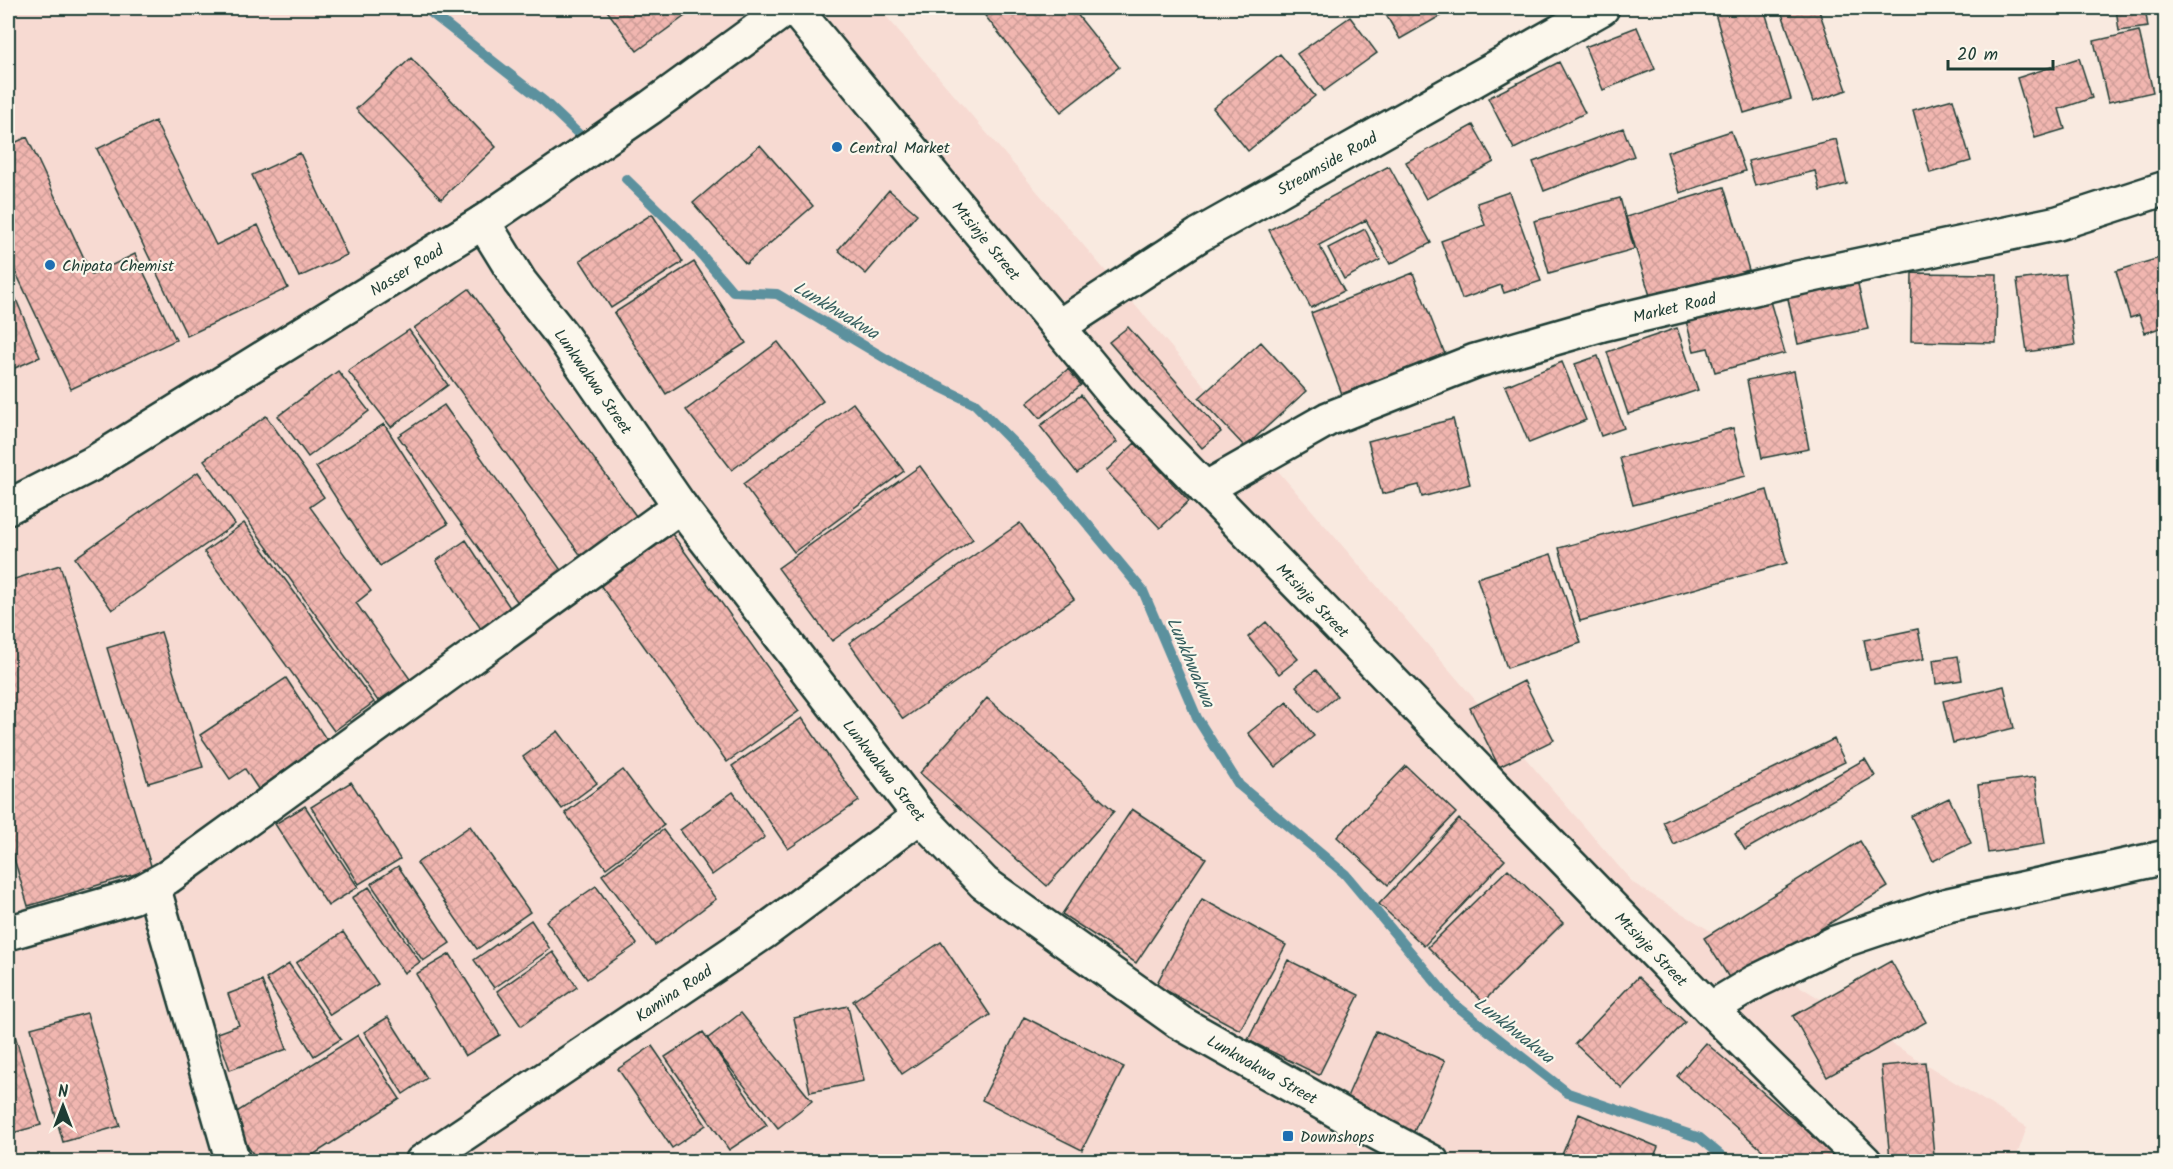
<svg xmlns="http://www.w3.org/2000/svg" width="2173" height="1169" font-family="Kalam,sans-serif">
  <defs>
    <pattern id="building-cross-hatch" width="8" height="8" patternUnits="userSpaceOnUse" patternTransform="scale(1.5)"><rect width="8" height="8" fill="#f1b6b0"/><path d="M0 0l8 8M0 8l8-8" fill="none" stroke="#ce9d98"/></pattern>
  </defs>
  <rect width="100%" height="100%" fill="#f9eae0"/>
  <filter id="ink" filterUnits="userSpaceOnUse"><feTurbulence type="fractalNoise" baseFrequency=".0167" numOctaves="2"/><feDisplacementMap in="SourceGraphic" scale="12" xChannelSelector="R" yChannelSelector="G"/><feConvolveMatrix kernelMatrix="1 2 1 2 8 2 1 2 1" color-interpolation-filters="sRGB"/></filter>
  <g filter="url(#ink)">
    <path fill="#f7dad2" d="M 8,8 L 879,8 L 1633,883 L 2027,1127 L 2015,1161 L 8,1161 Z"/>
    <g fill="none" stroke-linecap="round" stroke-linejoin="round">
      <path stroke="#5c919e" stroke-width="10" d="M 425,8 L 545,102 L 585,140
        M 626,179 L 688,239 L 733,292 L 777,294 L 905,370 L 975,404 L 1055,485 L 1143,591 L 1197,718 L 1239,785 L 1345,874 L 1453,1003 L 1568,1093 L 1700,1138 L 1729,1162"/>
    </g>
    <path fill="url(#building-cross-hatch)" stroke="#1f3d34" stroke-width="1.5" d="M 605,8 L 696,8 L 637,51 Z
      M 979,8 L 1072,8 L 1119,67 L 1061,112 Z
      M 1382,8 L 1438,8 L 1442,15 L 1400,39 Z
      M 1724,8 L 1764,8 L 1791,99 L 1744,113 L 1714,10 Z
      M 1780,8 L 1818,8 L 1847,90 L 1813,102 Z
      M 2116,8 L 2145,8 L 2148,27 L 2119,31 Z
      M 1350,17 L 1377,53 L 1324,91 L 1297,54 Z
      M 1637,27 L 1655,69 L 1603,90 L 1585,47 Z
      M 2139,31 L 2153,92 L 2108,102 L 2094,41 Z
      M 1280,54 L 1315,96 L 1248,151 L 1213,108 Z
      M 411,58 L 496,147 L 441,199 L 356,109 Z
      M 2079,58 L 2092,98 L 2059,109 L 2065,129 L 2035,138 L 2017,78 Z
      M 1559,62 L 1585,113 L 1514,149 L 1488,98 Z
      M 1953,99 L 1971,161 L 1930,173 L 1913,110 Z
      M 155,121 L 216,245 L 258,225 L 288,288 L 187,336 L 97,149 Z
      M 1473,125 L 1494,162 L 1426,199 L 1406,162 Z
      M 1623,128 L 1634,156 L 1544,191 L 1533,162 Z
      M 1731,131 L 1745,171 L 1680,193 L 1667,152 Z
      M 27,137 L 92,275 L 135,254 L 176,340 L 71,389 L 8,256 L 8,146 Z
      M 1836,139 L 1847,184 L 1820,191 L 1815,171 L 1755,186 L 1748,161 Z
      M 760,145 L 813,206 L 746,264 L 693,203 Z
      M 300,153 L 347,255 L 299,277 L 252,175 Z
      M 1389,166 L 1431,243 L 1390,264 L 1366,220 L 1319,245 L 1344,291 L 1311,308 L 1269,230 Z
      M 1724,187 L 1749,270 L 1651,299 L 1626,217 Z
      M 889,190 L 917,214 L 866,274 L 838,250 Z
      M 1509,192 L 1541,281 L 1504,293 L 1501,285 L 1462,299 L 1441,241 L 1485,225 L 1477,203 Z
      M 1620,198 L 1634,249 L 1549,273 L 1534,221 Z
      M 652,214 L 683,262 L 611,308 L 580,260 Z
      M 1365,229 L 1380,260 L 1344,279 L 1328,248 Z
      M 2166,256 L 2166,326 L 2145,333 L 2139,315 L 2130,318 L 2116,271 Z
      M 694,262 L 746,343 L 666,394 L 614,313 Z
      M 1413,273 L 1445,354 L 1342,394 L 1311,313 Z
      M 1912,273 L 1997,274 L 1996,343 L 1911,341 Z
      M 2065,274 L 2075,345 L 2027,352 L 2017,280 Z
      M 1856,275 L 1868,329 L 1798,344 L 1786,290 Z
      M 8,280 L 40,357 L 8,371 Z
      M 469,289 L 645,528 L 590,568 L 414,328 Z
      M 1768,294 L 1785,353 L 1715,372 L 1708,348 L 1694,351 L 1685,317 Z
      M 1128,327 L 1221,432 L 1202,448 L 1109,342 Z
      M 1677,328 L 1698,390 L 1628,414 L 1607,352 Z
      M 409,330 L 448,385 L 391,427 L 348,371 Z
      M 778,342 L 823,401 L 732,470 L 686,410 Z
      M 1261,342 L 1306,391 L 1245,447 L 1199,398 Z
      M 1598,356 L 1624,428 L 1601,436 L 1575,364 Z
      M 1562,362 L 1586,420 L 1529,443 L 1505,386 Z
      M 1068,369 L 1081,385 L 1040,418 L 1027,403 Z
      M 338,371 L 369,411 L 308,457 L 278,416 Z
      M 1794,371 L 1809,449 L 1762,458 L 1747,380 Z
      M 1081,395 L 1117,442 L 1077,473 L 1040,426 Z
      M 853,403 L 904,471 L 794,552 L 743,484 Z
      M 444,405 L 563,573 L 519,604 L 398,436 Z
      M 266,416 L 324,497 L 310,507 L 371,591 L 356,603 L 410,679 L 378,701 L 204,460 Z
      M 1453,419 L 1470,484 L 1422,497 L 1419,485 L 1382,494 L 1368,441 Z
      M 384,424 L 448,524 L 380,566 L 316,467 Z
      M 1733,428 L 1746,476 L 1633,505 L 1620,458 Z
      M 1135,443 L 1189,501 L 1160,528 L 1106,471 Z
      M 920,466 L 973,539 L 832,641 L 778,568 Z
      M 198,472 L 235,524 L 112,610 L 75,558 Z
      M 1767,490 L 1787,563 L 1580,621 L 1559,548 Z
      M 244,523 L 374,702 L 334,731 L 204,552 Z
      M 1020,523 L 1074,599 L 903,719 L 849,643 Z
      M 667,527 L 799,711 L 727,762 L 595,578 Z
      M 466,540 L 511,609 L 481,629 L 436,561 Z
      M 1551,554 L 1581,643 L 1507,668 L 1477,578 Z
      M 60,565 L 152,869 L 28,906 L 8,838 L 8,581 Z
      M 1266,622 L 1298,659 L 1279,674 L 1248,637 Z
      M 1918,629 L 1924,659 L 1870,670 L 1864,640 Z
      M 161,632 L 203,767 L 148,783 L 107,648 Z
      M 1958,656 L 1962,680 L 1936,684 L 1933,660 Z
      M 1316,670 L 1337,696 L 1318,712 L 1296,686 Z
      M 286,678 L 328,742 L 258,789 L 245,769 L 230,779 L 200,735 Z
      M 1524,681 L 1554,740 L 1499,767 L 1470,708 Z
      M 2004,686 L 2014,728 L 1953,743 L 1943,701 Z
      M 987,698 L 1114,811 L 1047,886 L 920,773 Z
      M 1287,702 L 1314,736 L 1275,767 L 1248,733 Z
      M 802,718 L 859,801 L 788,849 L 732,766 Z
      M 558,731 L 597,783 L 562,809 L 523,757 Z
      M 1834,739 L 1845,762 L 1674,845 L 1663,822 Z
      M 1865,759 L 1875,776 L 1745,850 L 1735,834 Z
      M 1406,766 L 1456,813 L 1388,885 L 1337,837 Z
      M 623,770 L 664,825 L 606,868 L 565,813 Z
      M 2035,777 L 2045,844 L 1988,853 L 1978,785 Z
      M 351,782 L 400,859 L 359,884 L 311,807 Z
      M 733,792 L 765,837 L 712,875 L 680,830 Z
      M 1949,798 L 1971,843 L 1933,861 L 1911,816 Z
      M 305,806 L 358,887 L 328,906 L 275,824 Z
      M 1132,809 L 1206,858 L 1136,963 L 1062,914 Z
      M 1459,819 L 1505,860 L 1424,946 L 1379,904 Z
      M 470,826 L 530,912 L 477,949 L 417,863 Z
      M 663,830 L 716,899 L 655,945 L 602,875 Z
      M 1860,841 L 1888,887 L 1733,984 L 1704,938 Z
      M 398,866 L 450,943 L 423,961 L 371,884 Z
      M 1508,869 L 1563,923 L 1483,1002 L 1428,947 Z
      M 596,886 L 637,944 L 587,979 L 546,921 Z
      M 369,887 L 420,962 L 404,973 L 352,898 Z
      M 1202,899 L 1286,945 L 1240,1030 L 1156,985 Z
      M 531,920 L 550,949 L 494,988 L 474,960 Z
      M 343,932 L 378,984 L 330,1015 L 296,963 Z
      M 941,942 L 990,1015 L 902,1074 L 853,1001 Z
      M 553,952 L 577,987 L 521,1026 L 497,991 Z
      M 450,954 L 500,1035 L 465,1056 L 416,974 Z
      M 1288,960 L 1359,995 L 1319,1075 L 1248,1040 Z
      M 1891,961 L 1926,1022 L 1827,1077 L 1793,1016 Z
      M 289,964 L 341,1039 L 314,1056 L 266,979 Z
      M 1638,977 L 1685,1022 L 1622,1088 L 1575,1044 Z
      M 262,981 L 287,1049 L 230,1070 L 217,1033 L 239,1025 L 228,994 Z
      M 848,1006 L 864,1081 L 810,1092 L 794,1018 Z
      M 8,1011 L 41,1125 L 9,1134 L 8,1127 Z
      M 87,1013 L 120,1126 L 63,1142 L 31,1028 Z
      M 741,1013 L 812,1101 L 778,1128 L 707,1039 Z
      M 388,1017 L 427,1078 L 403,1094 L 364,1032 Z
      M 1024,1017 L 1124,1067 L 1082,1150 L 982,1100 Z
      M 1376,1031 L 1445,1061 L 1412,1136 L 1343,1106 Z
      M 703,1032 L 767,1125 L 729,1150 L 665,1057 Z
      M 358,1035 L 400,1099 L 302,1162 L 258,1162 L 229,1117 Z
      M 1706,1043 L 1843,1162 L 1776,1162 L 1677,1076 Z
      M 652,1046 L 706,1125 L 672,1148 L 618,1069 Z
      M 1925,1062 L 1934,1155 L 1890,1159 L 1881,1066 Z
      M 1579,1114 L 1658,1147 L 1652,1162 L 1559,1162 Z"/>
    <g fill="none" stroke-linecap="round" stroke-linejoin="round">
      <g stroke="#1f3d34" stroke-width="38">
        <g id="minor">
          <path id="s1" d="M 794,8 L 1118,399 L 1710,1009 L 1865,1162"/>
          <path id="s2" d="M 483,222 L 520,282 L 561,334 L 680,506 L 920,816 L 984,883 L 1179,1022 L 1342,1114 L 1432,1162"/>
          <path id="s3" d="M 1058,327 L 1199,235 L 1602,8"/>
          <path id="s4" d="M 1205,489 L 1328,419 L 1475,361 L 1603,324 L 1784,281 L 2058,223 L 2166,188"/>
          <path id="s5" d="M 8,507 L 92,464 L 483,222 L 651,107 L 787,8"/>
          <path d="M 153,886 L 233,1162"/>
          <path d="M 8,933 L 132,897 L 168,877 L 680,506"/>
          <path d="M 1710,1009 L 1755,982 L 1835,943 L 1948,905 L 2166,857"/>
          <path id="s6" d="M 422,1162 L 764,932 L 920,816"/>
        </g>
      </g>
      <use href="#minor" stroke="#fbf7ec" stroke-width="33"/>
    </g>
  </g>
  <g fill="#1f6fb2" stroke="#fbf7ec" stroke-width="2">
    <circle cx="837" cy="147" r="6"/>
    <circle cx="50" cy="265" r="6"/>
    <rect x="1282" y="1130" width="12" height="12" rx="3"/>
  </g>
  <g text-anchor="middle" stroke-width="4.5" stroke-linejoin="round" paint-order="stroke">
    <g font-size="16" fill="#1f3d34" stroke="#fbf7ec" text-anchor="start">
      <text x="849" y="153">Central Market</text>
      <text x="62" y="271">Chipata Chemist</text>
      <text x="1300" y="1142">Downshops</text>
    </g>
    <g font-size="16" fill="#1f3d34" stroke="#fbf7ec">
      <text dy="6" stroke="none"><textPath href="#s3" startOffset="315">Streamside Road</textPath></text>
      <text dy="6" stroke="none"><textPath href="#s1" startOffset="302">Mtsinje Street</textPath></text>
      <text dy="6" stroke="none"><textPath href="#s5" startOffset="464">Nasser Road</textPath></text>
      <text dy="6" stroke="none"><textPath href="#s4" startOffset="506">Market Road</textPath></text>
      <text dy="6" stroke="none"><textPath href="#s2" startOffset="194">Lunkwakwa Street</textPath></text>
      <text dy="6" stroke="none"><textPath href="#s1" startOffset="788">Mtsinje Street</textPath></text>
      <text dy="6" stroke="none"><textPath href="#s2" startOffset="680">Lunkwakwa Street</textPath></text>
      <text dy="6" stroke="none"><textPath href="#s1" startOffset="1274">Mtsinje Street</textPath></text>
      <text dy="6" stroke="none"><textPath href="#s6" startOffset="303">Kamina Road</textPath></text>
      <text dy="6" stroke="none"><textPath href="#s2" startOffset="1166">Lunkwakwa Street</textPath></text>
    </g>
    <g font-size="18" font-style="italic" fill="#386060" stroke="#fbf7ec">
      <text transform="translate(836 310) rotate(31)" y="6">Lunkhwakwa</text>
      <text transform="translate(1191 662) rotate(67)" y="6">Lunkhwakwa</text>
      <text transform="translate(1514 1030) rotate(38)" y="6">Lunkhwakwa</text>
    </g>
  </g>
  <rect width="2173" height="1169" fill="none" stroke="#fbf7ec" stroke-width="30"/>
  <rect x="15" y="15" width="2143" height="1139" fill="none" stroke="#1f3d34" stroke-width="2" filter="url(#ink)"/>
  <g transform="translate(63 1106)" stroke="#fbf7ec" stroke-width="4.5" paint-order="stroke">
  <path d="M0-4.5L10 22L0 15L-10 22Z" fill="#1f3d34"/>
  <text y="-9" font-size="16" font-weight="bold" text-anchor="middle" fill="#1f3d34">N</text>
  </g>
  <path d="M1948 60v9h105v-9" fill="none" stroke="#1f3d34" stroke-width="3"/>
  <text x="1957" y="60" font-size="18" fill="#1f3d34" stroke="#fbf7ec" stroke-width="4.5" paint-order="stroke">20 m</text>
</svg>
